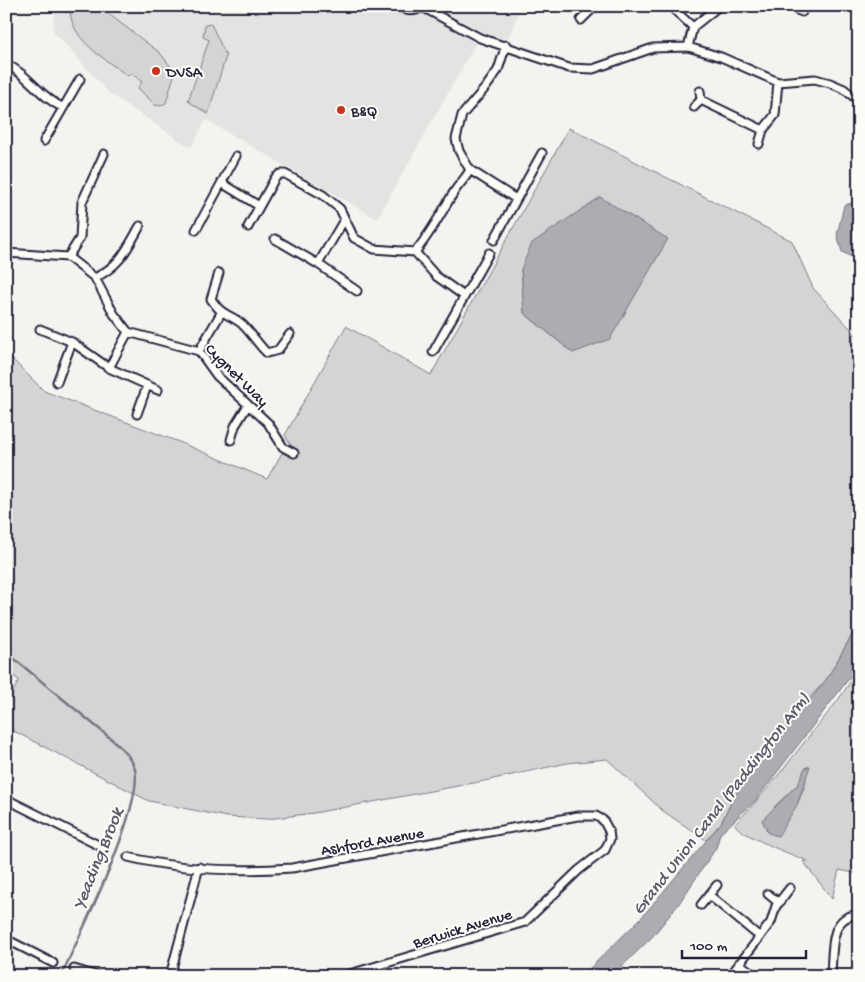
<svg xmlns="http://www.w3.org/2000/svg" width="865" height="982" font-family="'Gochi Hand',sans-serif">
  <rect width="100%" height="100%" fill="#f4f3ef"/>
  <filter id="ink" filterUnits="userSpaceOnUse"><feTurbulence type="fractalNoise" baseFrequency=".02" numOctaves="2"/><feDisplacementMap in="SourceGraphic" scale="10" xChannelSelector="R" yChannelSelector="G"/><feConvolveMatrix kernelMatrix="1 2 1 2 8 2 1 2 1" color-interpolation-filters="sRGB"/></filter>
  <g filter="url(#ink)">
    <path fill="#e4e3e2" d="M 55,6 L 521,6 L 509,37 L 476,43 L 377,219 L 206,120 L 191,148 L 109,93 L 53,31 Z"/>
    <path fill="#d5d4d5" stroke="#7c7b88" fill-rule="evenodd" d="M 70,6 L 98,6 L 160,53 L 175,72 L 166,103 L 160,106 L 155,105 L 138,88 L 142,82 L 131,73 L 128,76 C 105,59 68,39 70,6 Z
      M 211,24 L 226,56 L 208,114 L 188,101 L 209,40 L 203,37 L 205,25 Z
      M 569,128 L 792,241 L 813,288 L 859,338 L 859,623 L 826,680 L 811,696 L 731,803 L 721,823 L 706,840 L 663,811 L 607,759 L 567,763 L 484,781 L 314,813 L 267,819 L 227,817 L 149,801 L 6,727 L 6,707 L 19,680 L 6,671 L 6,353 L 44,391 L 179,442 L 267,479 L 282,453 L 292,457 L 296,449 L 291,446 L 285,435 L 346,326 L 431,375 ZM 521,269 L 573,353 L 524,313 Z
      M 859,666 L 859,874 L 839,870 L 832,899 L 803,861 L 808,861 C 795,856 737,834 735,824 C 760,799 786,766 810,735 C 828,713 847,691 859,666 ZM 805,768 L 806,783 L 797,805 L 774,807 L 798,784 Z"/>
    <path fill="#acacb2" stroke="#757582" d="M 600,197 L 668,239 L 610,339 L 573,353 L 524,313 L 521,269 L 532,243 Z
      M 859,201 L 859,261 L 842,252 L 837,235 L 844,205 Z
      M 859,623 L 859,663 L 854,672 L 755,801 L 720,834 L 716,848 L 678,905 L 652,937 L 612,976 L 582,976 L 641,918 L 721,823 L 735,795 L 761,760 L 826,680 Z
      M 810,766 L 797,805 L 778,836 L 768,833 L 762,820 L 798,784 L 805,768 Z"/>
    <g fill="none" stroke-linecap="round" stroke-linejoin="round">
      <path stroke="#757582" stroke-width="2.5" d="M 6,652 L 115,742 C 123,750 132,758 135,769 C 144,806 79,937 61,976"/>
      <g stroke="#22223b" stroke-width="11">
        <path id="street" d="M 400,6 C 408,13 415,12 423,6
          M 670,6 L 693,27
          M 788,6 L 802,12
          M 422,7 L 480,38 L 569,68 L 593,69 L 653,48 L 688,47 L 721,57 L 778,82 L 815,79 L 830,83 L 844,89 L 859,101
          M 581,20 L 595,6
          M 506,45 L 498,70 L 486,87 L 462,115 L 456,139 L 459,151 L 470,170 L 516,199
          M 688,47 L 693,27 L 719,6
          M 6,64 C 28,74 40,97 62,107
          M 700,91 L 701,100 L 763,130 L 775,115 L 778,82
          M 694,107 L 701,100
          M 44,141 L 80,79
          M 759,144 L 763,130
          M 222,183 L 259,206
          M 248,227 L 275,178 L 280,174 L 285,174 L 323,195 L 340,209 L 354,238 L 374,249 L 415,252 C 431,233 441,213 454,192 C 459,184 465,179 470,170
          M 196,230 L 236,156
          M 275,239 L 318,264 L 344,220
          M 494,240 L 542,153
          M 415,252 L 436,276 L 464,296
          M 6,253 L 68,257 L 95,278 L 114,314 L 128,332 L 199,351 L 217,376 L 268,423 L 283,447 L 294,453
          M 68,257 L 80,238 L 82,202 L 104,154
          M 318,264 L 357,291
          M 219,273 L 211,299 C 223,316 223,311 238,321 C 247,326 257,344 267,353 L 278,350 L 290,334
          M 95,278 C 121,264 126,251 140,226
          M 40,329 L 72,342 L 109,368 L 158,390
          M 199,351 L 221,313
          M 433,352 L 489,253
          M 109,368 L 128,332
          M 57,382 L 72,342
          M 137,414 L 147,386
          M 231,440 L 235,426 L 248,405
          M 6,799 L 104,848
          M 128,857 C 181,870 238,872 292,868 L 578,816 L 596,816 L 603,820 L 609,831 L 610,839 L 605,850 L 579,870 L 525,922 L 343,976
          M 768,894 L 779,903
          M 709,895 L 760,937
          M 701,905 L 717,885
          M 6,939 L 53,963
          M 739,963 L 756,976
          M 74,969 L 98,976
          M 170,976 L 199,867
          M 730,976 L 771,922 L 776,906 L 790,888
          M 831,976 C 833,954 828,914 859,915"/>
      </g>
      <use href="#street" stroke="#fdfcf7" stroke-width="7"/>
    </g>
  </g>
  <g fill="#c8321e" stroke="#fdfcf7" stroke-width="2">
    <circle cx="156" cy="71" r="5"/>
    <circle cx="341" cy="110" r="5"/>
  </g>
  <g text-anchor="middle" stroke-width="4" stroke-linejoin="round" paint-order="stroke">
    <g font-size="16" fill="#22223b" stroke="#fdfcf7" text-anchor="start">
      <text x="166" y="77">DVSA</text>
      <text x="351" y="116">B&amp;Q</text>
    </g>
    <g font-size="16" fill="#22223b" stroke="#fdfcf7">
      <text transform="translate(238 374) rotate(45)" y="6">Cygnet Way</text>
      <text transform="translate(372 840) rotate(-10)" y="6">Ashford Avenue</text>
      <text transform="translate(462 927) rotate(-17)" y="6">Berwick Avenue</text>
    </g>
    <g font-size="18" font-style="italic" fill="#59596b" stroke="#fdfcf7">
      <text transform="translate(720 803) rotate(-52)" y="6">Grand Union Canal (Paddington Arm)</text>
      <text transform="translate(97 858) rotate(-68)" y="6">Yeading Brook</text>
    </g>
  </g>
  <rect width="865" height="982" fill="none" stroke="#fdfcf7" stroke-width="25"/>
  <rect x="12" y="12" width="840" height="957" fill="none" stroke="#22223b" stroke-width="2" filter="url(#ink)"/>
  <path d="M682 950v8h124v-8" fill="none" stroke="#22223b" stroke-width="2.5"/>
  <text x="690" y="950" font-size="15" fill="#22223b" stroke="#fdfcf7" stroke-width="4" paint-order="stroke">100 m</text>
</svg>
